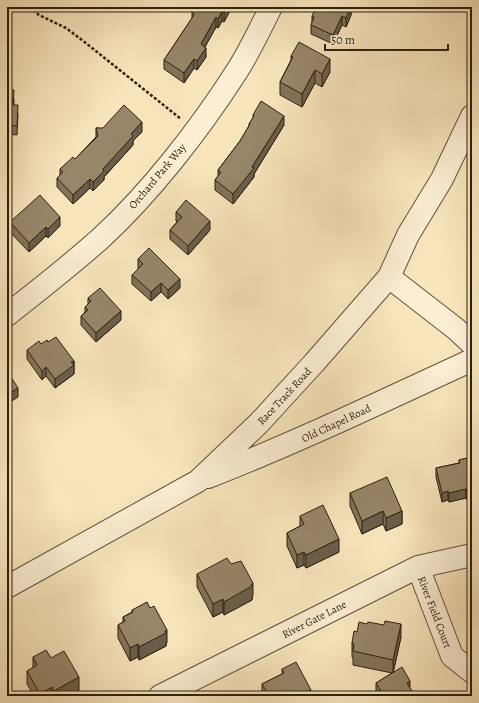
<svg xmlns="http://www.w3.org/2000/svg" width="479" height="703" font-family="Alegreya,serif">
  <rect width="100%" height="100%" fill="#f9e5bc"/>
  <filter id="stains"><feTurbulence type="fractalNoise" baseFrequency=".005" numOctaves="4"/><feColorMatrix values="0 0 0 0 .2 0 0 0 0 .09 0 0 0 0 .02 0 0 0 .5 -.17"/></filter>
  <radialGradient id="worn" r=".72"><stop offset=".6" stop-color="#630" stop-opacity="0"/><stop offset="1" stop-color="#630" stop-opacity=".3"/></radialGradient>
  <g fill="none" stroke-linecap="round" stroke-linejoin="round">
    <g stroke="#5f513a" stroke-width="24">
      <path id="minor" d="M 389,277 L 456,329 L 472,344
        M 7,315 C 39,290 71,265 101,238 C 150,193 199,130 235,74 C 249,53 260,29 271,7
        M 208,477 C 298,442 385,400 472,360
        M 418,567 L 452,656 L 472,672
        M 7,587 L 198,481 L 259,423 L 314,363 L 389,277 L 408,235 L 442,179 L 472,116
        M 160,696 L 418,567 L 472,555"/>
    </g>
    <path stroke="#2c200f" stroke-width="2.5" stroke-dasharray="3 2" stroke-linecap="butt" d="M 29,7 L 39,15 L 66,28 L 82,40 L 181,119"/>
    <use href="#minor" stroke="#fbeed3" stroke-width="22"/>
  </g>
  <path fill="#82735a" stroke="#2c200f" d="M 232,7 L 224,22 L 222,21 L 218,28 L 216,27 L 205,47 L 206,57 L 197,70 L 194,68 L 184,83 L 164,69 L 164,60 L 192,18 L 192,12 Z
    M 351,7 L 351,15 L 346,27 L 342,25 L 333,44 L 311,34 L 311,25 L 312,23 L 312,16 Z
    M 291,56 L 330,72 L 322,87 L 315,83 L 302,107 L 280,95 L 280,82 L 291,60 Z
    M 7,90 L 14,99 L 14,105 L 18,114 L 17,135 L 7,134 Z
    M 253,115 L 284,125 L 254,174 L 254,177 L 233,204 L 215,190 L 215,180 L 218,176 L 218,170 L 240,141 L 249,126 L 249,124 L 253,118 Z
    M 96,128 L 142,132 L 133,141 L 133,145 L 104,177 L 104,180 L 93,191 L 90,188 L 73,204 L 57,187 L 57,178 L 60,175 L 60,169 L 75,159 L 96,137 Z
    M 176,212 L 210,230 L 188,255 L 170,239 L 170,230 L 177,222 L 176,221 Z
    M 10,222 L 60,226 L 48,238 L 46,236 L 29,252 L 10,232 Z
    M 138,259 L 180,288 L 168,299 L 161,292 L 151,301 L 132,284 L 132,275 L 138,269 Z
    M 88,298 L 121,320 L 96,342 L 81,325 L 81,316 L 85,312 L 85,307 L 88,304 Z
    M 48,342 L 74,361 L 74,374 L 55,388 L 46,376 L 42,380 L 27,359 L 27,350 L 41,344 Z
    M 472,457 L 472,498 L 466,499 L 466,498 L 449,502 L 448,500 L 442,502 L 436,477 L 436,468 L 459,463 L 459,460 Z
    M 350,493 L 402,511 L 402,524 L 386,531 L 383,524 L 362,534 L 350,506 Z
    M 300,516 L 339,552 L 306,568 L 304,565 L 297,568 L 287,546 L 287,533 L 300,526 Z
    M 197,574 L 253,596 L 252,597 L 252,600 L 224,615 L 223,612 L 213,617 L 197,587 Z
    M 132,610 L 167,643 L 166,643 L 166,646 L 139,660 L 138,657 L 130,661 L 118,638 L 118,625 L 123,622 L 123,617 L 132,612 Z
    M 357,632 L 401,637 L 393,673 L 410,688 L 415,696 L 376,696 L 376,683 L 392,673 L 353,665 L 353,657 L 352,657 L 352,643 Z
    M 33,657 L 51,658 L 79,690 L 69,696 L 34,696 L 27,684 L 27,671 L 33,668 Z
    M 282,669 L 311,696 L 264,696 L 262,694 L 262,684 L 282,674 Z"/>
  <path fill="#6a5e4a" stroke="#2c200f" d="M 227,7 L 232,7 L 224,22 L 224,13 Z
    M 351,7 L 351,15 L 346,27 L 346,18 Z
    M 222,11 L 222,21 L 218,28 L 218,19 Z
    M 342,16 L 342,25 L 333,44 L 333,35 Z
    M 216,17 L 216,27 L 201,54 L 201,44 Z
    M 10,35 L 10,48 L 7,52 L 7,39 Z
    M 206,48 L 206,57 L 197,70 L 197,61 Z
    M 194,59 L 194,68 L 184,83 L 184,73 Z
    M 330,59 L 330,72 L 322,87 L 322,74 Z
    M 315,70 L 315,83 L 302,107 L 302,94 Z
    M 284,116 L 284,125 L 254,174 L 254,177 L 233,204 L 233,194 L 252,167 Z
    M 142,122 L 142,132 L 133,141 L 133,145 L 104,177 L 104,180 L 93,191 L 93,182 L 103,169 L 131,134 Z
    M 90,179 L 90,188 L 73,204 L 73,195 Z
    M 60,217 L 60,226 L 48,238 L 48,229 Z
    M 210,221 L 210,230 L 188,255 L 188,246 Z
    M 46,227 L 46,236 L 29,252 L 29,243 Z
    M 180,279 L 180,288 L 168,299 L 168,290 Z
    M 161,283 L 161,292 L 151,301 L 151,292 Z
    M 121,311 L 121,320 L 96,342 L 96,333 Z
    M 74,361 L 74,374 L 55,388 L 55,379 L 71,362 Z
    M 46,367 L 46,376 L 42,380 L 42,371 Z
    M 18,388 L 18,397 L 7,404 L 7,395 Z
    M 466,489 L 466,498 L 449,502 L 449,493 Z
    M 472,489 L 472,498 L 466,499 L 466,490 Z
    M 448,491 L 448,500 L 442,502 L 442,493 Z
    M 383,511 L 383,524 L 362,534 L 362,521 Z
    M 402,511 L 402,524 L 386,531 L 386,518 Z
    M 339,539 L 339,552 L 306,568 L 306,555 Z
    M 304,552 L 304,565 L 297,568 L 297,555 Z
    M 253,583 L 253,596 L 252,597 L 252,600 L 224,615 L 224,602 Z
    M 223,599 L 223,612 L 213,617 L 213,604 Z
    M 401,624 L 401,637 L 393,673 L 393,660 Z
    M 167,630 L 167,643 L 166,643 L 166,646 L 139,660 L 139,647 Z
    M 138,644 L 138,657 L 130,661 L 130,648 Z
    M 79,677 L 79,690 L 69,696 L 54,696 L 54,691 Z
    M 410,681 L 410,694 L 407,683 Z
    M 52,687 L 52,696 L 40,696 L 40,694 Z
    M 311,690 L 311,696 L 298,696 Z"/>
  <path fill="#978669" stroke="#2c200f" d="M 195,7 L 227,7 L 224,13 L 222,11 L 218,19 L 216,17 L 201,44 L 206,48 L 197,61 L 194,59 L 184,73 L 164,60 L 194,15 L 192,12 Z
    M 316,7 L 351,7 L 346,18 L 342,16 L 333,35 L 311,25 L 314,17 L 312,16 Z
    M 7,33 L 10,35 L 7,39 Z
    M 299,42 L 330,59 L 322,74 L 315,70 L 302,94 L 280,82 L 293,57 L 291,56 Z
    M 7,90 L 14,90 L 13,105 L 18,105 L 17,126 L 7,125 Z
    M 261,101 L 284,116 L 252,167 L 254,168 L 233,194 L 215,180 L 221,172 L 218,170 L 240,141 L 250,124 L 249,124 L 254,116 L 253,115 Z
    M 124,105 L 142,122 L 131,134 L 133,136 L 103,169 L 104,171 L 93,182 L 90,179 L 73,195 L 57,178 L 63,172 L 60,169 L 73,157 L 75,159 L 98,136 L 96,128 L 103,128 Z
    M 40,195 L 60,217 L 48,229 L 46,227 L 29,243 L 10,222 Z
    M 186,200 L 210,221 L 188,246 L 170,230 L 182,217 L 176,212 Z
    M 149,248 L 180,279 L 168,290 L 161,283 L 151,292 L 132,275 L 143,264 L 138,259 Z
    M 100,288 L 121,311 L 96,333 L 81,316 L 88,310 L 85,307 L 91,301 L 88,298 Z
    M 56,337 L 74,361 L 71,362 L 74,365 L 55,379 L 46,367 L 42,371 L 27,350 L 39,341 L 41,344 L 47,340 L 48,342 Z
    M 7,371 L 18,388 L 7,395 Z
    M 472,457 L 472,489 L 466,490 L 466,489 L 449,493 L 448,491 L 442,493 L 436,468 L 460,463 L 459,460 Z
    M 387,477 L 402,511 L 386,518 L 383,511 L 362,521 L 350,493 Z
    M 323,505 L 339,539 L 306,555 L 304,552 L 297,555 L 287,533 L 304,524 L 300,516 Z
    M 227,558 L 231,564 L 241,561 L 253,583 L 251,585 L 252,586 L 224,602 L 223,599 L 213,604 L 197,574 Z
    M 147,602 L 150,608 L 154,606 L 167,630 L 165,631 L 166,633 L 139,647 L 138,644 L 130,648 L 118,625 L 125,621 L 123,617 L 133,612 L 132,610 Z
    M 385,621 L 401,624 L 393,660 L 353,651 L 354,644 L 352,643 L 354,631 L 357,632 L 359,622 L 367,624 L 368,622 L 384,625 Z
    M 46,650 L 51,658 L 64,651 L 79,677 L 54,691 L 52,687 L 40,694 L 27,671 L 37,665 L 33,657 Z
    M 296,662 L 311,690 L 298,696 L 269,696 L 262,684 L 284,673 L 282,669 Z
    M 402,667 L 410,681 L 407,683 L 415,696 L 384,696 L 376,683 Z"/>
  <g text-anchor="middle" stroke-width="3" stroke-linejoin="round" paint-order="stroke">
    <g font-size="11" fill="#2c200f" stroke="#fbeed3">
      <text transform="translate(157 176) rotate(-50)" y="4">Orchard Park Way</text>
      <text transform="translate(284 396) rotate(-47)" y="4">Race Track Road</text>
      <text transform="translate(336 423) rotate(-25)" y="4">Old Chapel Road</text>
      <text transform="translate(435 612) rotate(69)" y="4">River Field Court</text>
      <text transform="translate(314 619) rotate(-27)" y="4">River Gate Lane</text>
    </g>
  </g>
  <rect width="479" height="703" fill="none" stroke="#f9e5bc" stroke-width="24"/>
  <rect x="8" y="8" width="463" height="687" fill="none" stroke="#2c200f" stroke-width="2"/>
  <rect x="12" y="12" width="455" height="679" fill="none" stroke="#2c200f"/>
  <path d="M325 44v6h123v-6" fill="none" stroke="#2c200f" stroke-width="2"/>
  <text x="331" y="44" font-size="12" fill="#2c200f" stroke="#fbeed3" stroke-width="3" paint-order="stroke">50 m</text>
  <rect width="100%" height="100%" filter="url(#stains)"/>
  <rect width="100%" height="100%" fill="url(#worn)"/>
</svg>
